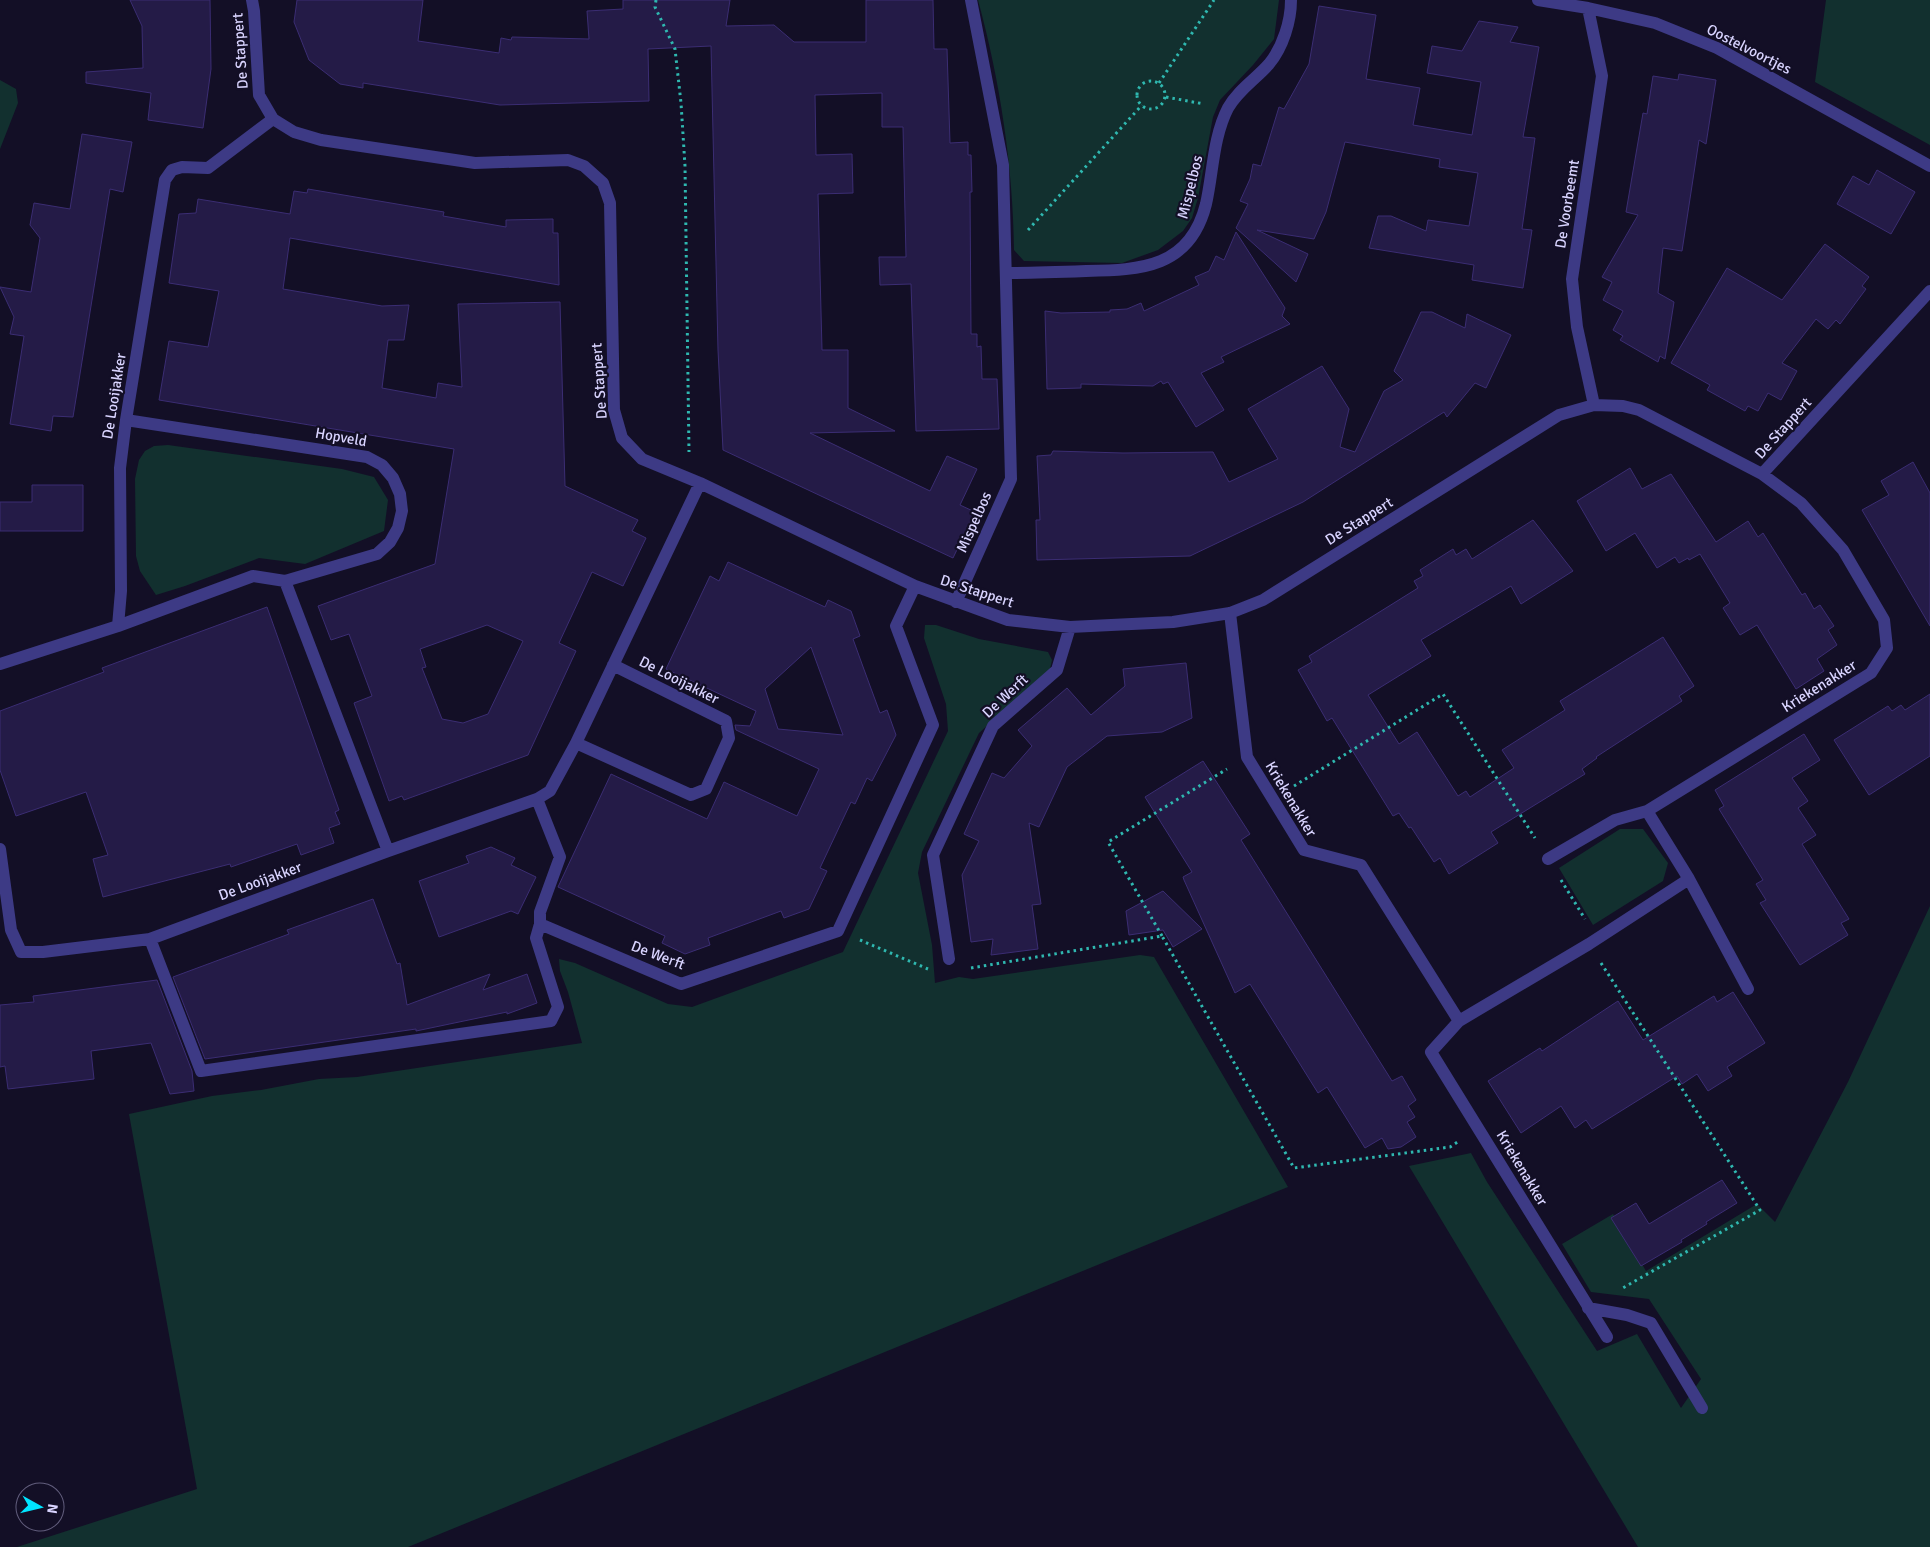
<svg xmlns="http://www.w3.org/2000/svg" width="1930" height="1547" font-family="Signika,sans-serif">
  <rect width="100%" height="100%" fill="#130f26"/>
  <path fill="#12302f" d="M 978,0 L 1279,0 L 1274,39 L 1253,65 L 1220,100 L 1213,117 L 1198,198 L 1192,218 L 1183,231 L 1158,250 L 1122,263 L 1024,261 L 1014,250 C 1013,166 1000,81 978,0 Z
    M 1826,0 L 1930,0 L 1930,145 L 1815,82 Z
    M 0,80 L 16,89 L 18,103 L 0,149 Z
    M 168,445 L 342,469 L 374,477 L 388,500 L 384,531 L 305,564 L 259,558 L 185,586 L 156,595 L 140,571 L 136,556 L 135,479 L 139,460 L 145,451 L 154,446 Z
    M 925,625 L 936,625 L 979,639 L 1048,652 L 1052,660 L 1050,669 L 979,733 L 922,852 L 918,873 L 932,945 L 935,983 L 959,977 L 973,979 L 1140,955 L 1154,957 L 1288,1187 L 408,1547 L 17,1547 L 197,1489 L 129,1114 L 212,1096 L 261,1090 L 319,1079 L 357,1077 L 582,1043 L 568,992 L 560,971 L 559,959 L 575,963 L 668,1004 L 692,1007 L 843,952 L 948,731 L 946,704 L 924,638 Z
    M 1620,829 L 1643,829 L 1668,863 L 1663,881 L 1593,925 L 1559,868 Z
    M 1930,906 L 1930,1547 L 1638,1547 L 1409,1166 L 1471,1153 L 1487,1182 L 1597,1351 L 1637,1334 L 1681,1408 L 1701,1379 L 1649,1299 L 1591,1292 L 1562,1244 L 1613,1214 L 1646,1271 L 1757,1204 L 1775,1222 L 1848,1082 Z"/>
  <path fill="#241b47" stroke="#3b2d73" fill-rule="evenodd" d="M 130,0 L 210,0 L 211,69 L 203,128 L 148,120 L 151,93 L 86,83 L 86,72 L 143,68 L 142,26 Z
    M 297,0 L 423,0 L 418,41 L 499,53 L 501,38 L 511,40 L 512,37 L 589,39 L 587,11 L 623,9 L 623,0 L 730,0 L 726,26 L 774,25 L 794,42 L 866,42 L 866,0 L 933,0 L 934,49 L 947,49 L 950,143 L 968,142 L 968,155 L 971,155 L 972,192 L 970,192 L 971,334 L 977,334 L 977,347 L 981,346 L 982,379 L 997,379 L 999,429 L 916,431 L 911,284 L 880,285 L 879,257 L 906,257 L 903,127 L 882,127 L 882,93 L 815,95 L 816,155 L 852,154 L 853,193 L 818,194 L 822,350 L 848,350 L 848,408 L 895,431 L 810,433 L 930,491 L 947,456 L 977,469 L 960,505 L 975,512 L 953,558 L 723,450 L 718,350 L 711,46 L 648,49 L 649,101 L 500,105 L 363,83 L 363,88 L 340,84 L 309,60 L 294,22 Z
    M 1319,6 L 1376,15 L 1366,79 L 1420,88 L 1413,125 L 1472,135 L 1481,82 L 1427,73 L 1432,46 L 1462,51 L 1479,21 L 1518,27 L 1510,42 L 1539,47 L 1523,137 L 1535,138 L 1522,229 L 1532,230 L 1523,288 L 1472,280 L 1474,265 L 1369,248 L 1378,216 L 1391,216 L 1426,231 L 1428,220 L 1469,226 L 1478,173 L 1439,167 L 1440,159 L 1345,142 L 1326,212 L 1314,239 L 1257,230 L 1308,254 L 1296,282 L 1236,228 L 1248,204 L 1240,201 L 1250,179 L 1253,164 L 1261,166 L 1279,107 L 1284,109 L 1309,64 Z
    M 1679,74 L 1716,80 L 1706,144 L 1699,140 L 1682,251 L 1663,248 L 1658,293 L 1674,302 L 1665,359 L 1660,356 L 1658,362 L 1620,340 L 1623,336 L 1613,330 L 1623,311 L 1603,300 L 1612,282 L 1602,277 L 1638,215 L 1626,212 L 1643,113 L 1647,114 L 1653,76 L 1678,80 Z
    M 82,134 L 132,142 L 123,192 L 110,189 L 73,417 L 53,416 L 51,431 L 10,424 L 24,336 L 10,334 L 14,317 L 0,287 L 31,292 L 40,238 L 30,225 L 34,203 L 70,209 Z
    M 1877,170 L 1915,192 L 1891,234 L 1837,204 L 1853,176 L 1869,185 Z
    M 308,189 L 444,212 L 443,216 L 506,227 L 506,220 L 553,219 L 553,233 L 558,233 L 559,285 L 290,238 L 283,289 L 382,306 L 409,305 L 404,340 L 388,340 L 382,388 L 436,398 L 438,383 L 462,387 L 458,304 L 560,302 L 565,486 L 638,520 L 632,531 L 646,538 L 623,586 L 592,572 L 559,643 L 576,651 L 528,755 L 404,800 L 402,796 L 389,801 L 354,703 L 372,696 L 349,634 L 331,640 L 318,606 L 435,564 L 454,449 L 159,400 L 169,341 L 208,347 L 219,291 L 169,283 L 179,214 L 196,213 L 198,199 L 290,214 L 294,191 L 307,193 ZM 487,625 L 523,641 L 488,714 L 463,723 L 442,719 L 422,668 L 426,667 L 420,649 Z
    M 1236,232 L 1285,308 L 1282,316 L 1290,324 L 1221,357 L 1224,362 L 1201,373 L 1224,410 L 1196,427 L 1168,382 L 1163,384 L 1161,381 L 1153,386 L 1081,384 L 1081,388 L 1047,389 L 1045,311 L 1061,313 L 1110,312 L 1110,310 L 1127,309 L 1141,303 L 1144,311 L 1199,285 L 1195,277 L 1209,271 L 1216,256 L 1224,260 Z
    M 1825,244 L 1869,277 L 1862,286 L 1866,289 L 1840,324 L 1836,320 L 1828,329 L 1816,319 L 1782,363 L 1797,371 L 1781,400 L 1768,393 L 1758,411 L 1748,406 L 1745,411 L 1707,390 L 1710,385 L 1671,363 L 1727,268 L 1782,300 Z
    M 1421,312 L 1432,312 L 1465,328 L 1467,314 L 1511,335 L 1486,388 L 1475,383 L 1447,417 L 1444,412 L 1303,502 L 1190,556 L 1037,560 L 1036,520 L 1040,520 L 1037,456 L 1051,455 L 1053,451 L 1123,453 L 1213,452 L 1229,482 L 1278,459 L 1248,409 L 1322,366 L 1349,409 L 1340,447 L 1355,452 L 1384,391 L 1403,380 L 1394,371 Z
    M 1913,462 L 1930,493 L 1930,626 L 1862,510 L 1889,495 L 1881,481 Z
    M 1630,468 L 1642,489 L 1671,474 L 1716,542 L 1748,521 L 1758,537 L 1763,533 L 1802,595 L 1805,593 L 1814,609 L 1820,605 L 1834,626 L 1828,630 L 1837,645 L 1817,659 L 1824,671 L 1796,689 L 1757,625 L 1740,635 L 1723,608 L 1730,603 L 1700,554 L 1689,560 L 1688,558 L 1679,563 L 1675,557 L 1657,568 L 1635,533 L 1606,551 L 1577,501 Z
    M 32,485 L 83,485 L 83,531 L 0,531 L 0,502 L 32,502 Z
    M 1533,520 L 1573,571 L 1521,604 L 1511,586 L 1421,640 L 1431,656 L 1368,695 L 1399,744 L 1417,732 L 1458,796 L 1466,791 L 1470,797 L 1514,768 L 1502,750 L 1565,710 L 1560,701 L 1663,637 L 1694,686 L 1679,696 L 1682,701 L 1596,757 L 1597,758 L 1582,769 L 1585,774 L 1491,832 L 1498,843 L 1449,874 L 1440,858 L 1434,862 L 1411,827 L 1409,828 L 1399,813 L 1393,816 L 1332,718 L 1327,721 L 1298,670 L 1312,662 L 1309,656 L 1418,588 L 1414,581 L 1423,576 L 1420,570 L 1453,549 L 1456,555 L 1466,549 L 1472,559 Z
    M 728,562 L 825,607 L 828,600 L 851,611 L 860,636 L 853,639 L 862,664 L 880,713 L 887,710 L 896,735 L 872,781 L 867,778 L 855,804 L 851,802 L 820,868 L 827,871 L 809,909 L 784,918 L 781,911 L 708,938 L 710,945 L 685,954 L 662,943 L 665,936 L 558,887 L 611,774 L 707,819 L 724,782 L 797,816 L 819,769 L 736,730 L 735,725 L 750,726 L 756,711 L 666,669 L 710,576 L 719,581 ZM 811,647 L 843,735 L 778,729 L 765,689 Z
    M 267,607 L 339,810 L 335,812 L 340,824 L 329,828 L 334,843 L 301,855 L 297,844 L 231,867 L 230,864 L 103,897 L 93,859 L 108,855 L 86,792 L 16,816 L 0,770 L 0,711 L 104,672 L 102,668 Z
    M 1186,663 L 1192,718 L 1162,732 L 1107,736 L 1067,767 L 1039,827 L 1029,823 L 1041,904 L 1032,905 L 1038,949 L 991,955 L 993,939 L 971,942 L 962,875 L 979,841 L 964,834 L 992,773 L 1004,778 L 1032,746 L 1018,730 L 1067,688 L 1091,715 L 1125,686 L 1123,669 Z
    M 1930,694 L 1930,756 L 1869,795 L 1834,740 L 1888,706 L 1892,711 L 1901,705 L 1905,710 Z
    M 1804,734 L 1820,760 L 1792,778 L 1808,801 L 1798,808 L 1816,835 L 1802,844 L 1849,919 L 1841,923 L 1848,935 L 1800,965 L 1760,903 L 1766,900 L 1756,884 L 1763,880 L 1719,809 L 1724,806 L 1715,790 Z
    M 1203,761 L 1250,834 L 1241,840 L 1392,1081 L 1402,1076 L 1416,1100 L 1408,1106 L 1415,1117 L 1407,1122 L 1416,1137 L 1401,1147 L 1388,1149 L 1382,1138 L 1365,1148 L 1327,1087 L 1318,1093 L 1250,984 L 1235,993 L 1184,880 L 1183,877 L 1192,872 L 1145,797 Z
    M 491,847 L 515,858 L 511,865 L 536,877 L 518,914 L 511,911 L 439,937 L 419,881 L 469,863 L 466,856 Z
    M 1163,891 L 1202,929 L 1173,947 L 1163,930 L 1129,935 L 1126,911 Z
    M 373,899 L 397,964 L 400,963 L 407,1005 L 490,974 L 483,990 L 527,974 L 537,1003 L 507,1014 L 507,1012 L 416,1031 L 416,1029 L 395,1032 L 205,1059 L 173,977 L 289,934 L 287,930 Z
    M 157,980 L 192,1071 L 194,1091 L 170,1094 L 151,1043 L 91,1051 L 94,1079 L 8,1089 L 5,1066 L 0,1067 L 0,1005 L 34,1002 L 33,996 Z
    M 1733,992 L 1765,1043 L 1727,1067 L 1732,1076 L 1708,1091 L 1697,1074 L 1682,1084 L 1677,1076 L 1592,1129 L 1586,1120 L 1575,1128 L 1561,1106 L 1521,1133 L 1488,1081 L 1540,1048 L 1542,1051 L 1618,1001 L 1643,1040 L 1714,996 L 1717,1002 Z
    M 1722,1180 L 1737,1203 L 1706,1222 L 1707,1224 L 1681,1240 L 1682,1242 L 1641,1266 L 1611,1218 L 1636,1203 L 1649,1224 Z"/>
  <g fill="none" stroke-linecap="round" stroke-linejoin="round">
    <path stroke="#2fb8b0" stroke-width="3" stroke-dasharray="2.5 4" stroke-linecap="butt" d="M 656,0 L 655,7 L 675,49 L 681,103 L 685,166 L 689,452
      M1137 95a14 14 0 1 1 28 0a14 14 0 1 1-28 0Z
      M 1159,83 L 1214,0
      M 1166,97 L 1204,104
      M 1028,230 L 1142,105
      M 1294,786 L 1443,694 L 1535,838
      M 1561,880 L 1585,919
      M 1162,936 L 1108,842 L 1227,769
      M 860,940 L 928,969
      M 1601,963 L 1760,1210 L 1621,1289
      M 971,968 L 1162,936 L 1294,1168 L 1450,1147 L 1459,1141"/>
    <path stroke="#3d3a85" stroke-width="12" d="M 252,0 L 254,11 L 259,95 L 273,119 L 294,132 L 321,140 L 475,163 L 568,160 L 584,166 L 603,183 L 610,203 L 614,410 L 622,438 L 642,459 L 700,483 L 915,586 L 1008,620 L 1070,627 L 1173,622 L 1230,613 L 1263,600 L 1559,415 L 1594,405 L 1623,406 L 1639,410 L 1762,474 L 1930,291
      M 1538,0 L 1588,8 L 1655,23 L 1717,48 L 1930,166
      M 1588,8 L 1602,76 L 1572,279 L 1577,327 L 1594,405
      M 1006,273 C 1032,273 1059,272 1086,271 C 1141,270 1190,268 1206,204 C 1213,173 1213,137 1228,108 C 1238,90 1256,79 1269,64 C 1283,47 1291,21 1291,0
      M 285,581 L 388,851
      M 956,602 L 1011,479 L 1003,165 L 971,0
      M 1230,613 L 1247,757 L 1304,850 L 1361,865 L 1459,1021 L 1431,1052 L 1607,1337
      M 118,626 L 253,576 L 285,581 L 377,554 L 390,542 L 398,528 L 402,511 L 400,494 L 393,478 L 382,465 L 367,457 L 126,420
      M 0,664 L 118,626 L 121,591 L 120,468 L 126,420 L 165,180 L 172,170 L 182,167 L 208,168 L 273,119
      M 576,743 L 691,795 L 706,789 L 729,738 L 726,721 L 613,665
      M 537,799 L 560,857 L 540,912 L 540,924 L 681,984 L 838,931 L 933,725 L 896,626 L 915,586
      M 1647,811 L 1689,879 L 1748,989
      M 0,849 L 11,930 L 21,952 L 43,952 L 150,939 L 388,851 L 537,799 L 550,791 L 576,743 L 700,483
      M 1548,859 L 1615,820 L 1647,811 L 1871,673 L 1887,648 L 1884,620 L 1843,550 L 1801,503 L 1762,474
      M 150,939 L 201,1071 L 551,1021 L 558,1007 L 536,938 L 540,924
      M 949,959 L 933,855 L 993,726 L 1057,670 L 1070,627
      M 1459,1021 L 1589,944 L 1689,879
      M 1588,1308 L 1627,1315 L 1651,1323 L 1702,1408"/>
  </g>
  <g text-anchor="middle" stroke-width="4.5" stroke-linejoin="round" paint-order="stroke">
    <g font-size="15" fill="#d9d4ff" stroke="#130f26">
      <text transform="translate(1749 49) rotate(27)" y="5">Oostelvoortjes</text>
      <text transform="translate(240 51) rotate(-94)" y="5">De Stappert</text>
      <text transform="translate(1190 187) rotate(-76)" y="5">Mispelbos</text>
      <text transform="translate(1567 204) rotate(-81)" y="5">De Voorbeemt</text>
      <text transform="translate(599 381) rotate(-94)" y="5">De Stappert</text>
      <text transform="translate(114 396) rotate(-81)" y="5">De Looijakker</text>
      <text transform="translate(1783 428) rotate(-48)" y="5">De Stappert</text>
      <text transform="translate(341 437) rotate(10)" y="5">Hopveld</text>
      <text transform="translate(1359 521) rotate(-32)" y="5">De Stappert</text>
      <text transform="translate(974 522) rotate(-66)" y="5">Mispelbos</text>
      <text transform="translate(977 591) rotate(18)" y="5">De Stappert</text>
      <text transform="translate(679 680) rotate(27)" y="5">De Looijakker</text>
      <text transform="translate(1819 686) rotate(-32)" y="5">Kriekenakker</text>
      <text transform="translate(1005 696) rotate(-43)" y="5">De Werft</text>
      <text transform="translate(1291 799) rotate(59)" y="5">Kriekenakker</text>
      <text transform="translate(260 881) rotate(-20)" y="5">De Looijakker</text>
      <text transform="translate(658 955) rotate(21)" y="5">De Werft</text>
      <text transform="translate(1522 1168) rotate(59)" y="5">Kriekenakker</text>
    </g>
  </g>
  <g transform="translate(40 1507) rotate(98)"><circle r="24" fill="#130f26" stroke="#625e7d"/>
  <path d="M0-4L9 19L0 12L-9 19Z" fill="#00e5ff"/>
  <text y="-8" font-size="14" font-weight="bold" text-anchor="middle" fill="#d9d4ff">N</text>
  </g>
</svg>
